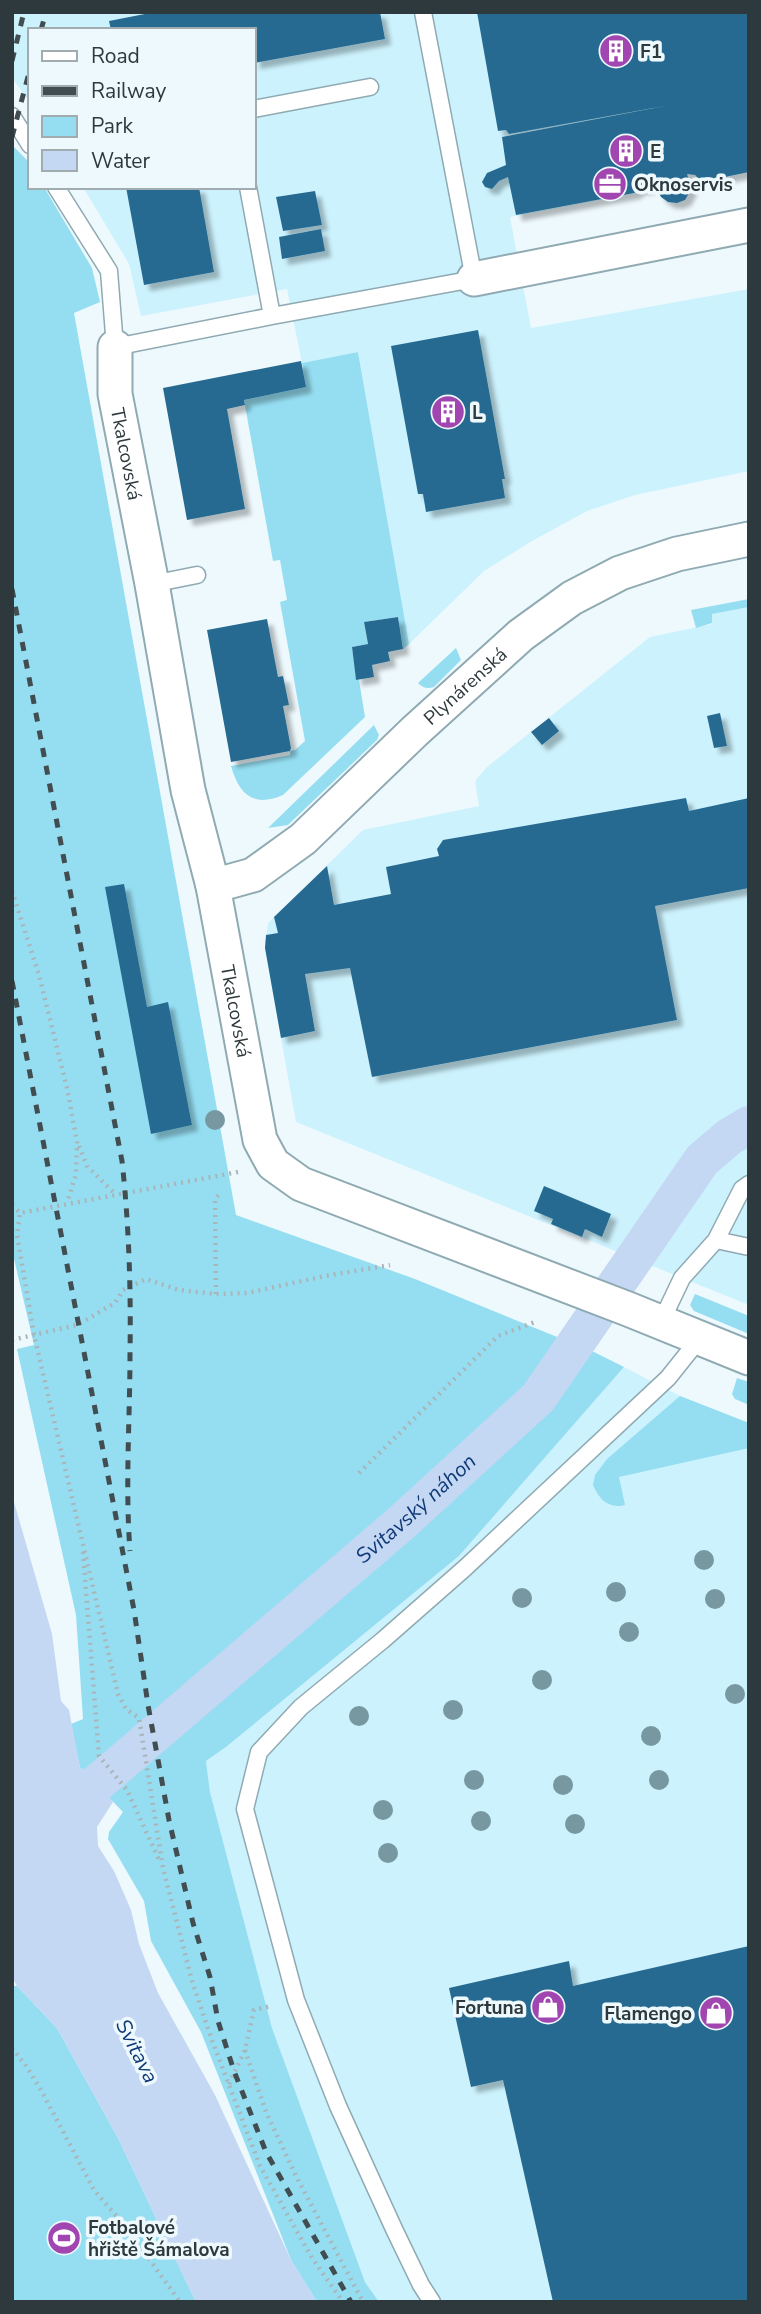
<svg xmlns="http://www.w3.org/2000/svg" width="761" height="2314" font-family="'Nunito Sans',sans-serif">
  <defs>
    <filter id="shadow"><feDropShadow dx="6" dy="6" stdDeviation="2" flood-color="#0004"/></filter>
  </defs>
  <rect width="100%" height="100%" fill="#eef9fd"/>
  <path fill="#ccf2fd" d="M 12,12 L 749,12 L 749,172 L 715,179 L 709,176 L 700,180 L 695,175 L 688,174 L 691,190 L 686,199 L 677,203 L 668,202 L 658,192 L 658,180 L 650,184 L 647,189 L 641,188 L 631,194 L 510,217 L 531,328 L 749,289 L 749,471 L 635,495 L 587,511 L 532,541 L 484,571 L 409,644 L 358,352 L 302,363 L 287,289 L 141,316 L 129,264 L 83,187 L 254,187 L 254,30 L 30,30 L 30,102 L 12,78 Z
    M 749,607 L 749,1305 L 296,1122 L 265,948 L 268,923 L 363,830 L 479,806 L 475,781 L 487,767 L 650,637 L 712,624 L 711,614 Z
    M 624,1367 L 680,1396 L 749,1423 L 749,2302 L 379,2302 L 365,2282 L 272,2028 L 210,1792 L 206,1761 L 226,1747 L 459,1556 Z"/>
  <path fill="#95def2" d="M 12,145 L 30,163 L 30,187 L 44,187 L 92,268 L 100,302 L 74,313 L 236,1215 L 415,1279 L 594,1352 L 624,1367 L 459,1556 L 226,1747 L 206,1761 L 210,1792 L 272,2028 L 365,2282 L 379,2302 L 317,2302 L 291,2260 L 201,2032 L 151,1941 L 144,1901 L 108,1839 L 109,1832 L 123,1812 L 80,1768 L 71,1724 L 83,1719 L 76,1615 L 17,1349 L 34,1345 L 12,1250 Z
    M 358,352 L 409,644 L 403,649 L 398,617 L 364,622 L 368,644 L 352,647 L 356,679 L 359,680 L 365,717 L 283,795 C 253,808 239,794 231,766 L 290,755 L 290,751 L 295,750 L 305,741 L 280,602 L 287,600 L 280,560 L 273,561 L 244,400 L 305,387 L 302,363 Z
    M 749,599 L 749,607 L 712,614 L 712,623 L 696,628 L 691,610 Z
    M 456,648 L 461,660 L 434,687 C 427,689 423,688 418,683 Z
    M 374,725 L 379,735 L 377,740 L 288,825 L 268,828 Z
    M 695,1294 L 749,1316 L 749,1334 L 694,1311 L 690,1305 Z
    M 737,1378 L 749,1382 L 749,1405 L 735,1399 L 732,1394 Z
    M 680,1396 L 749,1423 L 749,1448 L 619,1477 L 625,1505 C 608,1509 599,1499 593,1485 L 595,1475 L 607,1459 Z
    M 12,1986 L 17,1986 L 57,2028 L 118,2138 L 196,2302 L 12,2302 Z"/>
  <path fill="#c4d7f3" d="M 12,1495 L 52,1634 L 61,1701 L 69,1710 L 80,1768 L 88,1770 L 113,1802 L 97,1827 L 98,1846 L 114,1871 L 131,1910 L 139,1944 L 158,1993 L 215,2095 L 291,2260 L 317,2302 L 196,2302 L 118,2138 L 57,2028 L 17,1986 L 12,1977 Z"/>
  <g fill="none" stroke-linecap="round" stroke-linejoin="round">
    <path stroke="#c4d7f3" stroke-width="38" id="s1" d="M 59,1816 L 400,1524 L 538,1398 L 702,1160 L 729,1137 L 749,1125"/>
  </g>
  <path fill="#286b91" filter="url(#shadow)" d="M 155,12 L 380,12 L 385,39 L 254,63 L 254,30 L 111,30 L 109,21 Z
    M 477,12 L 749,12 L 749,172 L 715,179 L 706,177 L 700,180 L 695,175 L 687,174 L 691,187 L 689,193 L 685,200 L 677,203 L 668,202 L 661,197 L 658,192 L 659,180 L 650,184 L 647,189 L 641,188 L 634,193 L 516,215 L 508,177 L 499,181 L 492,189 L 485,187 L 482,182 L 487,173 L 506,165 L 502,137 L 670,105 L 509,134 L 506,130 L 498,131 Z
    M 126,187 L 199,187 L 214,272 L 144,285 Z
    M 315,191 L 322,225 L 283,231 L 276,197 Z
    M 321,229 L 325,251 L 282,259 L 279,237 Z
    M 478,330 L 505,479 L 502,479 L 505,498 L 426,512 L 423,494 L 418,494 L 391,346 Z
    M 301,361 L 306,387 L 244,400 L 245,405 L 227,409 L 245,509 L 187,520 L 163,388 Z
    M 398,617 L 403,649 L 388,652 L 390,661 L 372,665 L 374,677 L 356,680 L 352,647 L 368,644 L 364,622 Z
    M 267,619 L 278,677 L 283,676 L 289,705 L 283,706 L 291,748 L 290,751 L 231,762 L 207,630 Z
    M 720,713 L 727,746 L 714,748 L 707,716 Z
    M 549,718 L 559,731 L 542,745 L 531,732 Z
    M 686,798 L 689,811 L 749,798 L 749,888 L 655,906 L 677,1020 L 372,1077 L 350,968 L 305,974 L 315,1031 L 281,1038 L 265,948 L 266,935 L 278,933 L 274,917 L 327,866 L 334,905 L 391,894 L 386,867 L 439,856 L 437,849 L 443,840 Z
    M 124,884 L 147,1007 L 168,1002 L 192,1125 L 151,1134 L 105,887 Z
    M 544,1186 L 611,1214 L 602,1237 L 585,1229 L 582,1237 L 551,1224 L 553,1219 L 534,1211 Z
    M 749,1946 L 749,2302 L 553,2302 L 503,2080 L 471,2087 L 449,1988 L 569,1961 L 573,1986 Z"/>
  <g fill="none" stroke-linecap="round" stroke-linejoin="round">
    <g stroke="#8faab2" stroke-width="19">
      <path id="lane" d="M 254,109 L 370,87
        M 12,116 L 30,145
        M 56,187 L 109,271 L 115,347 L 272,316 L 474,279 L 423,12
        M 248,187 L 272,316
        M 152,584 L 197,575
        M 716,1240 L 742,1189 L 749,1184
        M 661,1322 L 682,1278 L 716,1240 L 749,1247
        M 432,2302 L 421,2285 L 394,2229 L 338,2106 L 296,2000 L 245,1809 L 259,1752 L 301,1707 L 383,1640 L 465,1568 L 668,1378 L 700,1338"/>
    </g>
    <g stroke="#8faab2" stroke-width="37">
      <g id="street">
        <path d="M 474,279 L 749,225"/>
        <path id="s2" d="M 115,347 L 115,394 L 152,584 L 188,790 L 213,886 L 260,1140 L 273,1164 L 301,1184 L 628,1309 L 749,1358"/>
        <path id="s3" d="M 213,886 L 253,875 L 303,839 L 415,731 L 521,635 L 572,598 L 620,573 L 677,554 L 749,539"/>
      </g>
    </g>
    <path stroke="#a9b5b8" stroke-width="4.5" stroke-dasharray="2 5" stroke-linecap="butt" d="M 12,891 L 39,975 L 67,1088 L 77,1142 L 76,1174 L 67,1203
      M 79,1146 L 87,1166 L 116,1195
      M 238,1172 L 20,1213 L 17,1235 L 34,1335 L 118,1694 L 126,1709 L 139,1718 L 163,1868 L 192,1981 L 213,2043 L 260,2166 L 312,2258 L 343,2302
      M 12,1205 L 20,1213
      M 216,1294 L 215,1199 L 221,1192
      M 12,1340 L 77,1325 L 115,1303 L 123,1290 L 146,1279 L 179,1290 L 216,1294 L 247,1293 L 325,1276 L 390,1265
      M 359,1473 L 498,1336 L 535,1322
      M 83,1552 L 99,1756 L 127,1790 L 160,1862
      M 12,2048 L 26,2066 L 41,2090 L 94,2190 L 126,2227 L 180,2302
      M 245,2050 L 266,2112 L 297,2178 L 363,2302
      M 229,2084 L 245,2050 L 254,2010 L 272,2006"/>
    <use href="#lane" stroke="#fff" stroke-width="16"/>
    <use href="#street" stroke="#fff" stroke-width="33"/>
    <path stroke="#414d50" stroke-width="5" stroke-dasharray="9 9" stroke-linecap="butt" d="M 41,30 L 46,12
      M 12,61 L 24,12
      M 12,137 L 30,69
      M 12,589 L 122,1161 C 129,1225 131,1289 130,1353 C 130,1419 125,1485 130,1551
      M 12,981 L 134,1610 L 148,1705 L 169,1820 L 193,1923 L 210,1977 L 218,2021 L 234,2071 L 266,2152 L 351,2302"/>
  </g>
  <g fill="#7798a1">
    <circle cx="215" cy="1120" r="10"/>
    <circle cx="704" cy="1560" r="10"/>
    <circle cx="616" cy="1592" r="10"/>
    <circle cx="522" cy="1598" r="10"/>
    <circle cx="715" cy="1599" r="10"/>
    <circle cx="629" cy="1632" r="10"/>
    <circle cx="542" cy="1680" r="10"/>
    <circle cx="735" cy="1694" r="10"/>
    <circle cx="453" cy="1710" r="10"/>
    <circle cx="359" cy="1716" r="10"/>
    <circle cx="651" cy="1736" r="10"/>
    <circle cx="474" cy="1780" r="10"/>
    <circle cx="659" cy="1780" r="10"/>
    <circle cx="563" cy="1785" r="10"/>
    <circle cx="383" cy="1810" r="10"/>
    <circle cx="481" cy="1821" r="10"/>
    <circle cx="575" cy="1824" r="10"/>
    <circle cx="388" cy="1853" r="10"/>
  </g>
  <defs>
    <g id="building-disc" transform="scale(1.75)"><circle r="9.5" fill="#a146b1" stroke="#eef9fd"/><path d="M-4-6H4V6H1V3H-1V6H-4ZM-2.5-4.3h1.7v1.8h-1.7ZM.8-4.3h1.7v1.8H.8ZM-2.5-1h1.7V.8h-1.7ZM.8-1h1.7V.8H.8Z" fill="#fff"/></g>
    <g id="office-disc" transform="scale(1.75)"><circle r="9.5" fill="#a146b1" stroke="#eef9fd"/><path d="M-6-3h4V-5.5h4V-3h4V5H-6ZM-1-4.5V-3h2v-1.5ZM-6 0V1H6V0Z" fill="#fff"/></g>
    <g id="shop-disc" transform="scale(1.75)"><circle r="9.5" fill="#a146b1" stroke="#eef9fd"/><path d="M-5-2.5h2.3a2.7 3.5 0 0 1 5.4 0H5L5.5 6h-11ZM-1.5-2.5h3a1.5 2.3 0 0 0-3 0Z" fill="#fff"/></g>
    <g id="stadium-disc" transform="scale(1.75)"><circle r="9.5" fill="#a146b1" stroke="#eef9fd"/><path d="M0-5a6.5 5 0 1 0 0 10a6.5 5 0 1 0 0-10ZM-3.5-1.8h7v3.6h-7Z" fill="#fff"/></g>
  </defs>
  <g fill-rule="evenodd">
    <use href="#building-disc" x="616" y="51"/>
    <use href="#building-disc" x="626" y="151"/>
    <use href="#office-disc" x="610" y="184"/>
    <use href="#building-disc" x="448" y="412"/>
    <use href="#shop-disc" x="548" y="2007"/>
    <use href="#shop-disc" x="716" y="2013"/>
    <use href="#stadium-disc" x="64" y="2238"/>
  </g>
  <g text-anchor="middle" stroke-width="7" stroke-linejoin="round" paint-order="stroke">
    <g font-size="19" font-weight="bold" fill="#2d393c" stroke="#eef9fd" text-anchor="start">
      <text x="640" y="58">F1</text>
      <text x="650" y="158">E</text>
      <text x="634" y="191">Oknoservis</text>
      <text x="472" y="419">L</text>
      <text x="524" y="2014" text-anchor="end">Fortuna</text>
      <text x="692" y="2020" text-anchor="end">Flamengo</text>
      <text x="88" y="2234">Fotbalové<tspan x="88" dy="22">hřiště Šámalova</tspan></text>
    </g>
    <g font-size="19" fill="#2d393c" stroke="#eef9fd">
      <text dy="7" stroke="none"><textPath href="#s2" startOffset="108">Tkalcovská</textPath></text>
      <text dy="7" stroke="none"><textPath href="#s3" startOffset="326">Plynárenská</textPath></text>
      <text dy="7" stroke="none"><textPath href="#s2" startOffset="676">Tkalcovská</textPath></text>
    </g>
    <g font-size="21" font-style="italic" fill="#113b78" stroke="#eef9fd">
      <text dy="7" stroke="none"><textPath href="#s1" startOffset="471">Svitavský náhon</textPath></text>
      <text transform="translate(137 2051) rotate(63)" y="7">Svitava</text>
    </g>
  </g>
  <rect width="761" height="2314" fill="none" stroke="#2d393c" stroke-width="28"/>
  <rect x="28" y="28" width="228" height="161" fill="#eef9fd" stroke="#a1acb0" stroke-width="2"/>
  <rect x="42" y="51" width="35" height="10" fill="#ffffff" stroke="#a1acb0" stroke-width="2"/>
  <text x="91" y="63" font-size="21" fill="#2d393c">Road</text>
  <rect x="42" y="86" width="35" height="10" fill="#414d50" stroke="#a1acb0" stroke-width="2"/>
  <text x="91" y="98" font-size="21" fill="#2d393c">Railway</text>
  <rect x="42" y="116" width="35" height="21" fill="#95def2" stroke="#a1acb0" stroke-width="2"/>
  <text x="91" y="133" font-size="21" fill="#2d393c">Park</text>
  <rect x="42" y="150" width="35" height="21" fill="#c4d7f3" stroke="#a1acb0" stroke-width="2"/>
  <text x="91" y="168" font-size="21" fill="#2d393c">Water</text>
</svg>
